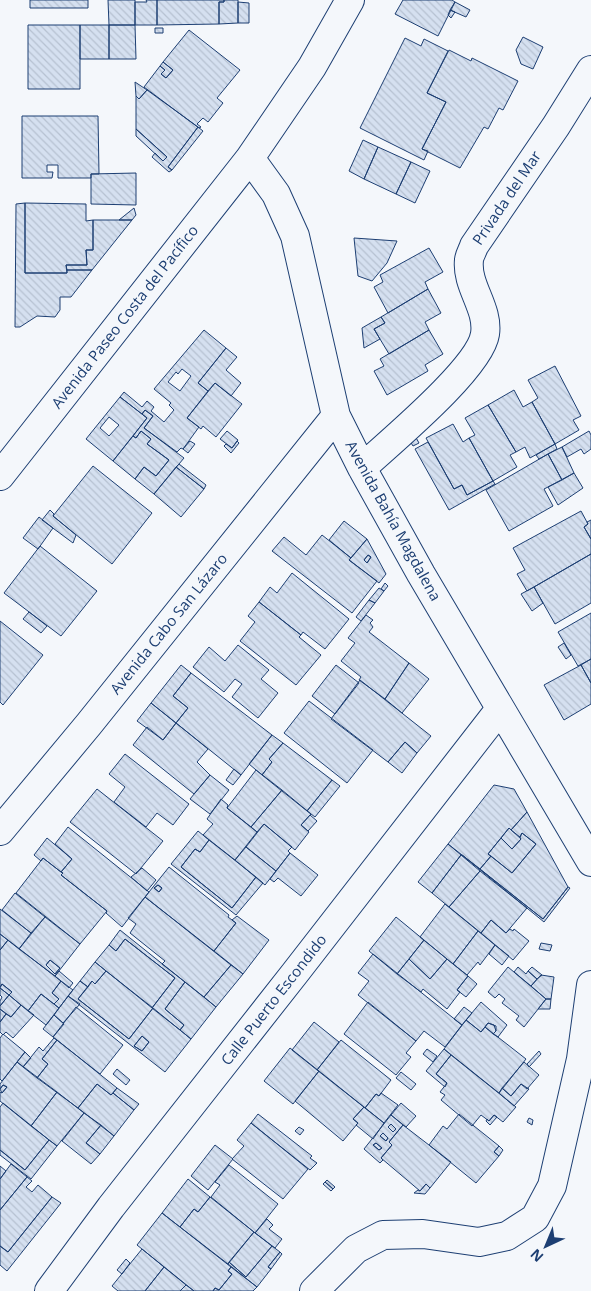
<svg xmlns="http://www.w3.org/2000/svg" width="591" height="1291" font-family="'Open Sans',sans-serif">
  <defs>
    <pattern id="building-back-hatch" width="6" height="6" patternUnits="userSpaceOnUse" patternTransform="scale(1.25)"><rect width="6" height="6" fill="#d5e0f0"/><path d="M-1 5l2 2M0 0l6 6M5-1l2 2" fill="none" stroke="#b6c1d1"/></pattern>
  </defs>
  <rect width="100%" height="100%" fill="#f4f7fb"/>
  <path fill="url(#building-back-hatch)" stroke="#1d3f73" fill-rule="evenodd" d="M 30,0 L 88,0 L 88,8 L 30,8 Z
    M 108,0 L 135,0 L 135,25 L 109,25 Z
    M 146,0 L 157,0 L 157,25 L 135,25 L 135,2 L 147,2 Z
    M 157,0 L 224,0 L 224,2 L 219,2 L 219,24 L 157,25 Z
    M 224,0 L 238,0 L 238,23 L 219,24 L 219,2 L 224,2 Z
    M 403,0 L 452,0 L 455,2 L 438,36 L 395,14 Z
    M 238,2 L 249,3 L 249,23 L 238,23 Z
    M 455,2 L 470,10 L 466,17 L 450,10 Z
    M 450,10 L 455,12 L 451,18 L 448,15 Z
    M 28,25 L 80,25 L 80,89 L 28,89 Z
    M 80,25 L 109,25 L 109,59 L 80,59 Z
    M 109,25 L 135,25 L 136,59 L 109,59 Z
    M 155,28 L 163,28 L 163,33 L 155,33 Z
    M 189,30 L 240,70 L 217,98 L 223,103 L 208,122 L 203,118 L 197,124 L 201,127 L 199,128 L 144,87 L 160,66 L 165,70 L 161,74 L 166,78 L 173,70 L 163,62 Z
    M 523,37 L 543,47 L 533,69 L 521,64 L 516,50 Z
    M 405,38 L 421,46 L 424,39 L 448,51 L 427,93 L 446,102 L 422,149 L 428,151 L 424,160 L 360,128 Z
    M 449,50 L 471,61 L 472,58 L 518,81 L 503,110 L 499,108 L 488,129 L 484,127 L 460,168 L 422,149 L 446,102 L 427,93 Z
    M 163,62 L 173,70 L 166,78 L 161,74 L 165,70 L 160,66 Z
    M 135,82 L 147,90 L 139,99 L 136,96 Z
    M 147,90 L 198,127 L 168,167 L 172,170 L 169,172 L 152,157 L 155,153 L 163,161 L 167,157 L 136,129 L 136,96 L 139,99 Z
    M 22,116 L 98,116 L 99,174 L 91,174 L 91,178 L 58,178 L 58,165 L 47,165 L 47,172 L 53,172 L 52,178 L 22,178 Z
    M 198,127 L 203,131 L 172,170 L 168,167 Z
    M 136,129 L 167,157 L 163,161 L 136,136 Z
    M 363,140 L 378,147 L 364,179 L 349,171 Z
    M 378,147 L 411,162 L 396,194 L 364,179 Z
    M 411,162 L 430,171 L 415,203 L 396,194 Z
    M 136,173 L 136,205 L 91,204 L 91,174 Z
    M 25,203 L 86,204 L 86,221 L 93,220 L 93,250 L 86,250 L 87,265 L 66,265 L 67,273 L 25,273 Z
    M 25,203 L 25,273 L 67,273 L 67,270 L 92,270 L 71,297 L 60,297 L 60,310 L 55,317 L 37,316 L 20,327 L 15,327 L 16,204 Z
    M 134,208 L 136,215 L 132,220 L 119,220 Z
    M 93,220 L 132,220 L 92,270 L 67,270 L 66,265 L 87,265 L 86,250 L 93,250 Z
    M 354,238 L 397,241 L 387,263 L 372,281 L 358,276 Z
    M 429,248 L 443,272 L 425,282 L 428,289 L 388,313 L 374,287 L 383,282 L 380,275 Z
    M 428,289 L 441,313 L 425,322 L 429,330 L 389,354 L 374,329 L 385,323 L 381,317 Z
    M 381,317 L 385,323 L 374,329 L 380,339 L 364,348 L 362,328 Z
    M 204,330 L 226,348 L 198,383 L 208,391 L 187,418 L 199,427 L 183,449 L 181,448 L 177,452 L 144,428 L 153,416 L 145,410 L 142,414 L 120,397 L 124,392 L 142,407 L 147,401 L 154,407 L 151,411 L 164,422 L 174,410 L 169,405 L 171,403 L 154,389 ZM 182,369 L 191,376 L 180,391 L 168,382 L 176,372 L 178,374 Z
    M 429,330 L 443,354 L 425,365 L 428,371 L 387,395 L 374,371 L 384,366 L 380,359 Z
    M 226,348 L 237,357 L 226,370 L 241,383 L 231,396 L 215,383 L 208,391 L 198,383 Z
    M 555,366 L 581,416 L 573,420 L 579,430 L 555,444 L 532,402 L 538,398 L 528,380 Z
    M 215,383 L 242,404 L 216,437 L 203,426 L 201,429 L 187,418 Z
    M 514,390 L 523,407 L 532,402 L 555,444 L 530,458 L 525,447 L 516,452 L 488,405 Z
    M 120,397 L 147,418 L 113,461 L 86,439 ZM 109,417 L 119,425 L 109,436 L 100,428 Z
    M 488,405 L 516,452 L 510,455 L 517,467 L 493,481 L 469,438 L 475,435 L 465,418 Z
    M 145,410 L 153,416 L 144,428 L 184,458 L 154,494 L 135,479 L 144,467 L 156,476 L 169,460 L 147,444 L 151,439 L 141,431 L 136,438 L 133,436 L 147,418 L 142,414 Z
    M 453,424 L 463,442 L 469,438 L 493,481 L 467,495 L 462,485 L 454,489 L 426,438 Z
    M 141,431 L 151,439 L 147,444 L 169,460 L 156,476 L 144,467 L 135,479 L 113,461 L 133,436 L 136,438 Z
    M 227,431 L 238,440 L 232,448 L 220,439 Z
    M 589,431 L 591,435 L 591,449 L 584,454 L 581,449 L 567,457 L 562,447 Z
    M 414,434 L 419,443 L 413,446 L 408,438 Z
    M 190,441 L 195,444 L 188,453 L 183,449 Z
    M 237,441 L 239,443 L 231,453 L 224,446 L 226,444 L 232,448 Z
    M 428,442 L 454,489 L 462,485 L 467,495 L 493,481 L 495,484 L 449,510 L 415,449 Z
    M 555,444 L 557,449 L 539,459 L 536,455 Z
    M 562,447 L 574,473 L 562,480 L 548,454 Z
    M 548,454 L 562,480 L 544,489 L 553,506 L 509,531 L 486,490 Z
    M 179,464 L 206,485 L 204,489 L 176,467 Z
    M 93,466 L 152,513 L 112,564 L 53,516 Z
    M 176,467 L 204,489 L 181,517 L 154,494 Z
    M 574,473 L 583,488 L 558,505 L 548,487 Z
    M 50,510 L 54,514 L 53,516 L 76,535 L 73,543 L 42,520 Z
    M 581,511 L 588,524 L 584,527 L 591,539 L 591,554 L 527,591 L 517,574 L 525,570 L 513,548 Z
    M 39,517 L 53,528 L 38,549 L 23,538 Z
    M 591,520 L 591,539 L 584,527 L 588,524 L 587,522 Z
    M 344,521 L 367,539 L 351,558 L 329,540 Z
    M 322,535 L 351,558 L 349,560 L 377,581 L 352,613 L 272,551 L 284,537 L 306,555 Z
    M 367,539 L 386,574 L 379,583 L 349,560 ZM 368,555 L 371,557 L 367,563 L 364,560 Z
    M 40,546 L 97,591 L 61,636 L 4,593 Z
    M 591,554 L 591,603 L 555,624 L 534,587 Z
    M 368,555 L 371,557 L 367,563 L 364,560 Z
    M 292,573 L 349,619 L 325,649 L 303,632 L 301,635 L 259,602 L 270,587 L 277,593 Z
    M 385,583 L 388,586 L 384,591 L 381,589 Z
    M 534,587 L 543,603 L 532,611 L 521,594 Z
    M 379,588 L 384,591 L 375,603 L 369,600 Z
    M 369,600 L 375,603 L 361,621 L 356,617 Z
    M 259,602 L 301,635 L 299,637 L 321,655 L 296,685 L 240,641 L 255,622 L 248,616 Z
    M 29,612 L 47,626 L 41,633 L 23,619 Z
    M 591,613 L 591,659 L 578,666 L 558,632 Z
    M 366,615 L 373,620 L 370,623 L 373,627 L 369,632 L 409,663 L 385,699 L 359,680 L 361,677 L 341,661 L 355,643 L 348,638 Z
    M 0,621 L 43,655 L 3,705 L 0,702 Z
    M 564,643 L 571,655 L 566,659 L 558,647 Z
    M 238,645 L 269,670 L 261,679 L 278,693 L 258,718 L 232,697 L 242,684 L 235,679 L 224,692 L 193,667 L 209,647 L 225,661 Z
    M 591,659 L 591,683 L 581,665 Z
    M 409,663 L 429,679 L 402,713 L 385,699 Z
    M 181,665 L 191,673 L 173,696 L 188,708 L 176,723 L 151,703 Z
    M 336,665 L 359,683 L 335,714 L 312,696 Z
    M 581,665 L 591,683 L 591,704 L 564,720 L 544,685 Z
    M 191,673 L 272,735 L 241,775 L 176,723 L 188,708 L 173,696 Z
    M 360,680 L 431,736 L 417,753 L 405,742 L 388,762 L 331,719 Z
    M 309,701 L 373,750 L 347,783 L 284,733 Z
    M 151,703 L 176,723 L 163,740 L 137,721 Z
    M 176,723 L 208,749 L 197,762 L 210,775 L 194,794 L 133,745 L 147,727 L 163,740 Z
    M 272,735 L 283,743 L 269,759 L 272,762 L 262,775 L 249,764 Z
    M 405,742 L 417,753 L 402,773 L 388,762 Z
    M 283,743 L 332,780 L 307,811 L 262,775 L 272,762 L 269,759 Z
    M 125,754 L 189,804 L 173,825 L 157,813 L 146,827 L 114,802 L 125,787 L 109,774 Z
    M 234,769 L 241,775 L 233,785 L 226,780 Z
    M 256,770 L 282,790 L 251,827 L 227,808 Z
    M 210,775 L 229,790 L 210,814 L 190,799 Z
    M 332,780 L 340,786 L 315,817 L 307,811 Z
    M 494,785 L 514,789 L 527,812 L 511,830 L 509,828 L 488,854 L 491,856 L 480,869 L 448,844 Z
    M 97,789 L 163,841 L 136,874 L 70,822 Z
    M 282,790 L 311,814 L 301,825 L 309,832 L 295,850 L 264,824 L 257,832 L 251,827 Z
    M 221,799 L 228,805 L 227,808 L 257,832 L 235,860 L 203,835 L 213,824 L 207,819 Z
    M 527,812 L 568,887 L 543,919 L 480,869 L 491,856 L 512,873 L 536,844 L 522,833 L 520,837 L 511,830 Z
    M 310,815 L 317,821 L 308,831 L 301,825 Z
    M 264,824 L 292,847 L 288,851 L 290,853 L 276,871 L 246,847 Z
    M 68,827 L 149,892 L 122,927 L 106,913 L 107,911 L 61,875 L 63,873 L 61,872 L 72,859 L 55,844 Z
    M 509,828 L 521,839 L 512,849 L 501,838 Z
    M 198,831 L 209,840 L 200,852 L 195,849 L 181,867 L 232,908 L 256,877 L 263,883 L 236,915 L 171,864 Z
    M 522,833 L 536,844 L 512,873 L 488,854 L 501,838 L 512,849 L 521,839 L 520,837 Z
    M 47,838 L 72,859 L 61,872 L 43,858 L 41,861 L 34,855 Z
    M 209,840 L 256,877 L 232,908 L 181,867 L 195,849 L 200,852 Z
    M 448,844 L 461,855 L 432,893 L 418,882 Z
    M 246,847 L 276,871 L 265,885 L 235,860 Z
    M 290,853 L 318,875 L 301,896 L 278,878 L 274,882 L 270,879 Z
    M 461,855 L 480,871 L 449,907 L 432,893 Z
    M 462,855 L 543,919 L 568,887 L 570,888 L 544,922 Z
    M 43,858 L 61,872 L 63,873 L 61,875 L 107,911 L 80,944 L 16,893 Z
    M 169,867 L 229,915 L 228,917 L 236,923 L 214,951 L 145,897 ZM 158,885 L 162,888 L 159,892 L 154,888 Z
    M 142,868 L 156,880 L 147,891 L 131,877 Z
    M 480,871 L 527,908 L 506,933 L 491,920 L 481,933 L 449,907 Z
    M 158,885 L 162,888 L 159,892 L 154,888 Z
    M 15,893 L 45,917 L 31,933 L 2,910 Z
    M 145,897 L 231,965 L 204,997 L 162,964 L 165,961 L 130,933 L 136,924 L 128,918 Z
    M 445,904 L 478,931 L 453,964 L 420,937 Z
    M 0,909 L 31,933 L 19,949 L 0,934 Z
    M 237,916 L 269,940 L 243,974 L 214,951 L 236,923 L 232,920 Z
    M 45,917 L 80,944 L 55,976 L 19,949 ZM 50,960 L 60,968 L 55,974 L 46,965 Z
    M 396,917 L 424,940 L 397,974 L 369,951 Z
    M 491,920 L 506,933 L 510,929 L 513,931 L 514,929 L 529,941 L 513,960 L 481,933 Z
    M 120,930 L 185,982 L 165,1009 L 184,1025 L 180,1030 L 152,1008 L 175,978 L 125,939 L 116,951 L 109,945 Z
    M 478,931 L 495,945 L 480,965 L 478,962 L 467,975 L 453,964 Z
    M 0,934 L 8,940 L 0,950 Z
    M 125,939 L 175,978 L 152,1008 L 95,962 L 109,945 L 116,951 Z
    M 8,940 L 61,981 L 52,993 L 59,999 L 54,1004 L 41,994 L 28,1011 L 9,995 L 12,992 L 2,984 L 0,987 L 0,950 Z
    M 424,940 L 447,959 L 430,979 L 409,959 Z
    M 541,943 L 552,945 L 550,951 L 539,949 Z
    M 495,945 L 509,956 L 502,965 L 489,954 Z
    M 373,954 L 462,1025 L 445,1047 L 424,1031 L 416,1041 L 358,995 L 369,981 L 358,973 Z
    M 409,959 L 430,979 L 447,959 L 468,976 L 457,990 L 460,992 L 447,1009 L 423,989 L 421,992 L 397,974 Z
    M 50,960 L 60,968 L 55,974 L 46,965 Z
    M 95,962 L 106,971 L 95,984 L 92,981 L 88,987 L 80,981 Z
    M 231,965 L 243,974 L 216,1007 L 204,997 Z
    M 508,967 L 546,999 L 524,1027 L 516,1020 L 519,1016 L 502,1003 L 505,999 L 499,994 L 495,998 L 488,992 Z
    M 518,967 L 526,974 L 528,971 L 537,979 L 531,986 L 514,972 Z
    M 532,967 L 542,975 L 537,979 L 528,971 Z
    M 59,971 L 73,983 L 69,988 L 55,976 Z
    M 106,971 L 153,1008 L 129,1039 L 78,999 L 92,981 L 95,984 Z
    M 541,975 L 554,977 L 551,999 L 546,999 L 531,986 Z
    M 468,976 L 477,984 L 466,997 L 457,990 Z
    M 61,981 L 73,990 L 59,1008 L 54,1004 L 59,999 L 52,993 Z
    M 80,981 L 88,987 L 78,999 L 129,1039 L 153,1008 L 191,1039 L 165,1072 L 68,996 ZM 142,1036 L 149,1042 L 142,1051 L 134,1046 Z
    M 185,982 L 216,1007 L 191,1039 L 180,1030 L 184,1025 L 165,1009 Z
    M 2,984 L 12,992 L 9,995 L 0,988 Z
    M 0,988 L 9,995 L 0,1006 L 0,1001 L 2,997 L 0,995 Z
    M 41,994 L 59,1008 L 46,1025 L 28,1011 Z
    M 9,995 L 21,1005 L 11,1017 L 0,1009 L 0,1006 Z
    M 68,996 L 80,1004 L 63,1023 L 54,1015 Z
    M 546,999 L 551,999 L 550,1009 L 538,1009 Z
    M 368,1002 L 416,1041 L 406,1053 L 411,1057 L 396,1075 L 344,1034 Z
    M 481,1002 L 507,1025 L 498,1037 L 493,1034 L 496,1031 L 494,1025 L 488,1023 L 481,1032 L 466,1020 Z
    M 21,1005 L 34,1015 L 13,1038 L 6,1032 L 3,1035 L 0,1032 L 0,1022 L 6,1014 L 11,1017 Z
    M 76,1007 L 123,1045 L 100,1074 L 53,1037 Z
    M 464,1007 L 472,1013 L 462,1025 L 454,1019 Z
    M 0,1009 L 6,1014 L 0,1022 Z
    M 54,1015 L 64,1024 L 53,1037 L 43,1029 Z
    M 466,1020 L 481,1032 L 485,1027 L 526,1059 L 499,1093 L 444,1049 Z
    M 314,1022 L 339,1042 L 317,1070 L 292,1050 Z
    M 488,1023 L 496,1026 L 496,1031 L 493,1034 L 485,1027 Z
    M 3,1034 L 25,1052 L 2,1081 L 0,1079 L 0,1038 Z
    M 142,1036 L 149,1042 L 142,1051 L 134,1046 Z
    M 54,1038 L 57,1040 L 42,1059 L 48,1064 L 37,1078 L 23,1067 L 39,1047 L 43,1051 Z
    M 57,1040 L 117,1088 L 111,1095 L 97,1084 L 78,1108 L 37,1078 L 48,1064 L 42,1059 Z
    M 341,1040 L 391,1080 L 379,1096 L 376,1094 L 365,1108 L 317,1070 Z
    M 290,1048 L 319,1071 L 293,1104 L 264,1081 Z
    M 427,1049 L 437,1056 L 433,1062 L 423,1054 Z
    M 444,1049 L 451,1055 L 436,1074 L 447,1083 L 445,1087 L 426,1071 Z
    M 539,1051 L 541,1054 L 529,1067 L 527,1064 Z
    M 25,1052 L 31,1058 L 23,1067 L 17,1062 Z
    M 451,1055 L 516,1107 L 503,1122 L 494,1115 L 489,1121 L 481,1115 L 472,1126 L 441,1100 L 445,1095 L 440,1092 L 447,1083 L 436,1074 Z
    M 17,1062 L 57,1092 L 31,1126 L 0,1101 L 0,1092 L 2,1093 L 7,1087 L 3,1085 L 0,1089 L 0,1084 Z
    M 524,1062 L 539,1075 L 527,1089 L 521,1084 L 511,1096 L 502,1088 Z
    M 117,1069 L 130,1080 L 126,1085 L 113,1074 Z
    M 319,1071 L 364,1107 L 353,1119 L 358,1123 L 343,1141 L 295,1101 Z
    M 401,1072 L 416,1084 L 411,1090 L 396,1078 Z
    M 97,1084 L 111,1095 L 113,1093 L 134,1110 L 114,1136 L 78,1108 Z
    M 521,1084 L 529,1089 L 514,1106 L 499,1093 L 502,1088 L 511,1096 Z
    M 3,1085 L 7,1087 L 2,1093 L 0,1089 Z
    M 117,1088 L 139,1104 L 134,1110 L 113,1093 Z
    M 57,1092 L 84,1113 L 57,1146 L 31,1126 Z
    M 381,1093 L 398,1105 L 384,1123 L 365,1108 L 376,1094 L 379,1096 Z
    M 3,1103 L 49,1140 L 25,1170 L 0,1150 L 0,1107 Z
    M 401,1103 L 416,1116 L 406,1127 L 391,1115 Z
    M 364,1107 L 384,1123 L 373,1139 L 356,1125 L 358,1123 L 353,1119 Z
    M 84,1113 L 101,1125 L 86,1143 L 100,1154 L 91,1164 L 62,1141 Z
    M 258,1114 L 312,1156 L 310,1158 L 317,1163 L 310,1170 L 251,1123 Z
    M 459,1114 L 499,1146 L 494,1152 L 499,1156 L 476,1183 L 429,1145 L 443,1126 L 447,1129 Z
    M 391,1115 L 403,1125 L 389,1142 L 392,1145 L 381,1158 L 383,1160 L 380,1163 L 364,1149 ZM 391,1124 L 396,1129 L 393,1132 L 388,1127 ZM 383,1133 L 388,1138 L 386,1141 L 380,1136 ZM 376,1143 L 382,1148 L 379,1150 L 373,1145 Z
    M 494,1115 L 497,1117 L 490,1125 L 486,1121 L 487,1119 L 489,1121 Z
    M 529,1118 L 533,1120 L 532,1125 L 527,1122 Z
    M 251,1123 L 308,1169 L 283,1199 L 232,1159 L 244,1146 L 237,1140 Z
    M 391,1124 L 396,1129 L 393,1132 L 388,1127 Z
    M 101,1125 L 114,1136 L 100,1154 L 86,1143 Z
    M 403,1125 L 451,1162 L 430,1188 L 426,1184 L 420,1191 L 381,1158 L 392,1145 L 389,1142 Z
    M 299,1127 L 304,1130 L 300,1135 L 295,1131 Z
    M 383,1133 L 388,1138 L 386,1141 L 380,1136 Z
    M 49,1140 L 57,1146 L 31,1179 L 0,1155 L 0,1150 L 25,1170 Z
    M 376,1143 L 382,1148 L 379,1150 L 373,1145 Z
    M 215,1145 L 233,1159 L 208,1190 L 191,1176 Z
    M 499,1146 L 503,1150 L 499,1156 L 494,1152 Z
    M 11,1164 L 27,1177 L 0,1210 L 0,1179 Z
    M 229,1165 L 278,1204 L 255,1233 L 211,1197 L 220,1185 L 215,1182 Z
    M 0,1166 L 6,1171 L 0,1179 Z
    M 27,1177 L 32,1181 L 26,1187 L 32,1192 L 38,1185 L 52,1197 L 8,1252 L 0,1246 L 0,1210 Z
    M 188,1179 L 210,1197 L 198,1212 L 194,1209 L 180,1227 L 162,1213 Z
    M 327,1180 L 335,1187 L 333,1189 L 325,1182 Z
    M 325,1182 L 333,1189 L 331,1191 L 323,1184 Z
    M 426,1184 L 430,1188 L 425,1194 L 414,1193 L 418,1190 L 420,1191 Z
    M 52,1197 L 61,1203 L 7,1271 L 0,1265 L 0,1246 L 8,1252 Z
    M 210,1197 L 254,1232 L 228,1264 L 180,1227 L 194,1209 L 198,1212 Z
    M 162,1213 L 231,1267 L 228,1271 L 232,1274 L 219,1290 L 215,1288 L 213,1291 L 194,1291 L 137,1245 Z
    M 267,1219 L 273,1225 L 269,1229 L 282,1239 L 275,1248 L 255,1233 Z
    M 254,1232 L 272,1246 L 246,1277 L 229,1262 Z
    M 272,1246 L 280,1252 L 268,1267 L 271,1269 L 257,1287 L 228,1264 L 229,1262 L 246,1277 Z
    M 142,1249 L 164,1267 L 145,1291 L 118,1291 L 112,1286 Z
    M 280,1252 L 282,1254 L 271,1269 L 268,1267 Z
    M 126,1259 L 130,1263 L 122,1274 L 117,1270 Z
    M 164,1267 L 186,1285 L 180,1291 L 145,1291 Z
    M 231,1267 L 257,1287 L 253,1291 L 213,1291 L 215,1288 L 219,1290 L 232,1274 L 228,1271 Z
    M 186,1285 L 194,1291 L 180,1291 Z"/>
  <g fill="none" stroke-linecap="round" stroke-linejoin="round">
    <g stroke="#1d3f73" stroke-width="30">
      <path id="minor" d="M 250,158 L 276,194 L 295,236 L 336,416 L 362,468 L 421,574 L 591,862
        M 362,468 C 389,443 480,368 485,334 C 489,308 466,286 469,260 C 469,256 473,250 474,246 L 556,126 L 591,70
        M 0,476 L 250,158 L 312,67 L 350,0
        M 0,831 L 89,724 L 336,416
        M 49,1291 L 111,1207 L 295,973 L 500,709
        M 314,1291 L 356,1249 L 383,1235 L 423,1234 L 479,1242 L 507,1236 L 535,1218 L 552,1186 L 581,1059 L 591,985"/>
    </g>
    <use href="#minor" stroke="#f4f7fb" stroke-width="28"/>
  </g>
  <g text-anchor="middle" stroke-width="4" stroke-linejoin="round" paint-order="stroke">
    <g font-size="15" fill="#1d3f73" stroke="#f4f7fb">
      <text transform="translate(507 198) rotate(-56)" y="5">Privada del Mar</text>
      <text transform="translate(125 317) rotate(-52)" y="5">Avenida Paseo Costa del Pacífico</text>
      <text transform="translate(393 521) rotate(61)" y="5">Avenida Bahía Magdalena</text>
      <text transform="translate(169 624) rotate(-51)" y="5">Avenida Cabo San Lázaro</text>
      <text transform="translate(274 1000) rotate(-52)" y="5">Calle Puerto Escondido</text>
    </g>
  </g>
  <g transform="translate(546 1246) rotate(224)" stroke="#f4f7fb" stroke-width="4" paint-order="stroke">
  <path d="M0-4L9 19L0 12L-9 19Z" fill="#1d3f73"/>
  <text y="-8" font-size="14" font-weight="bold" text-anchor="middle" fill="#1d3f73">N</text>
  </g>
</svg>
